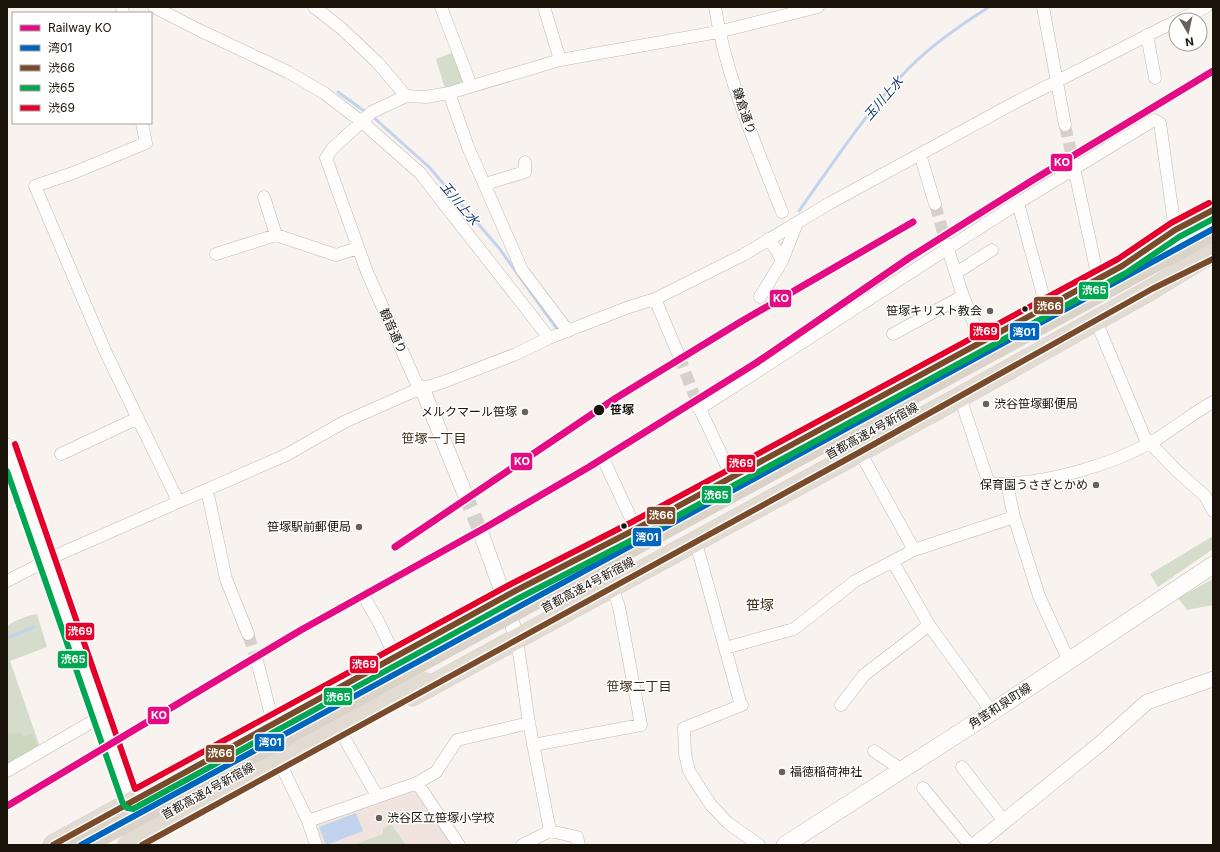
<svg xmlns="http://www.w3.org/2000/svg" width="1220" height="852" font-family="Inter,'Noto Sans JP',sans-serif">
  <rect width="100%" height="100%" fill="#f8f3ee"/>
  <path fill="#f1e3de" d="M 414,785 L 453,845 L 319,845 L 313,821 Z"/>
  <path fill="#d5dccc" d="M 454,52 L 465,83 L 445,89 L 436,59 Z
    M 1213,536 L 1213,549 L 1158,587 L 1150,574 Z
    M 1213,579 L 1213,605 L 1187,610 L 1178,598 Z
    M 37,614 L 47,647 L 10,661 L 40,747 L 7,767 L 7,627 C 12,621 29,615 37,614 Z
    M 391,824 L 406,845 L 354,845 L 383,834 L 383,829 Z"/>
  <path fill="#cbd8bf" d="M 7,732 L 13,734 L 20,732 L 22,737 L 33,734 L 37,746 L 7,765 Z"/>
  <path fill="#c1d3ed" d="M 356,813 L 363,831 L 326,845 L 319,827 Z"/>
  <g fill="none" stroke-linecap="round" stroke-linejoin="round">
    <path stroke="#c1d3ed" stroke-width="3" d="M 338,92 L 367,113
      M 372,116 L 429,167 L 499,248 L 559,332
      M 799,211 C 834,162 867,110 910,67 C 933,44 962,24 989,7
      M 7,638 L 34,627"/>
    <path stroke="#d7d1cc" stroke-width="12" stroke-dasharray="12 6" stroke-linecap="butt" d="M 1065,125 L 1073,162
      M 935,204 L 946,243
      M 679,356 L 698,405
      M 248,634 L 257,661"/>
    <path stroke="#d7d1cc" stroke-width="15" stroke-dasharray="15 8" stroke-linecap="butt" d="M 465,494 L 481,533"/>
    <g stroke="#bfbab3" stroke-width="13">
      <path id="minor" d="M 122,7 L 123,13
        M 154,7 L 201,31 L 288,72 L 324,93 L 362,122 L 420,173 L 549,338
        M 314,7 L 341,28 L 377,62 L 406,96
        M 441,7 L 471,86
        M 544,7 L 560,60
        M 715,7 C 726,78 756,145 782,212
        M 1043,7 L 1065,125
        M 1179,20 L 1206,7
        M 1147,35 L 1155,78
        M 449,93 L 468,147 L 522,270 L 568,331
        M 142,123 L 146,143 L 73,173 L 35,186 L 106,353 L 178,501
        M 920,154 L 935,204
        M 1073,163 L 1098,278
        M 485,184 L 525,172 L 525,162
        M 264,197 L 276,235
        M 1018,203 L 1046,306
        M 768,239 L 776,249 L 782,261
        M 946,243 L 963,296 L 981,341
        M 216,254 L 276,235 L 336,255 L 358,248
        M 956,273 L 992,250
        M 760,297 L 782,261 L 797,223
        M 655,299 L 679,356
        M 1096,321 L 1145,438 L 1177,471 L 1205,496 L 1213,511
        M 893,334 L 963,296
        M 419,389 L 367,272 L 326,158 L 333,148 L 372,112 L 406,96 L 426,97 L 449,93 L 560,60 L 718,32 L 818,7
        M 960,397 L 989,484 C 1043,485 1111,466 1157,439 C 1176,427 1193,413 1213,402
        M 698,405 L 732,477
        M 699,409 L 1018,203 L 1154,120 L 1160,123 L 1175,230
        M 860,452 L 914,550
        M 61,454 L 138,418
        M 606,465 L 636,529
        M 1007,484 L 1014,517 L 1039,596 L 1069,661
        M 207,490 L 226,579 L 248,634
        M 695,542 L 698,550 L 740,702 L 742,705 L 684,728 L 685,754 L 689,771 L 701,790 L 711,805 L 728,823 L 759,845
        M 893,562 L 929,625 L 992,712
        M 7,581 L 64,552 L 286,455 L 344,422 L 412,392 L 446,381 L 516,354 L 549,338 L 629,307 L 655,299 L 743,255 L 830,203 L 1016,102 L 1176,21
        M 367,602 L 378,621 L 395,656
        M 517,639 L 529,723 L 550,831 L 577,837 L 579,845
        M 725,648 L 794,629 L 855,581 L 914,550 L 1014,517
        M 257,661 L 270,711 L 276,722
        M 841,705 L 864,675 L 929,625
        M 342,734 L 377,796
        M 533,745 L 641,725 L 619,607 L 612,586
        M 874,751 L 902,770
        M 282,767 L 308,821 L 316,845
        M 962,767 L 1004,821
        M 7,771 L 102,716
        M 417,783 L 459,845
        M 923,788 L 970,845
        M 308,821 L 417,783 L 436,772 L 457,740 L 529,723
        M 522,845 L 550,831"/>
    </g>
    <g stroke="#bfbab3" stroke-width="16">
      <path id="tertiary" d="M 422,388 L 465,494
        M 481,533 L 504,597 L 517,639
        M 975,845 L 1101,743 L 1147,702 L 1213,679"/>
    </g>
    <g stroke="#bfbab3" stroke-width="18">
      <path id="secondary" d="M 7,447 L 136,813
        M 785,845 L 992,712 L 1213,565"/>
    </g>
    <g stroke="#d3d0cc" stroke-width="21">
      <path id="trunk" d="M 1126,264 L 1175,230 L 1213,210
        M 412,696 L 960,397 L 1152,289 L 1213,252
        M 53,845 L 515,591 L 636,529 L 1046,306 L 1138,258"/>
    </g>
    <use href="#minor" stroke="#fefdfc" stroke-width="12"/>
    <use href="#tertiary" stroke="#fefdfc" stroke-width="15"/>
    <use href="#secondary" stroke="#fefdfc" stroke-width="17"/>
    <use href="#trunk" stroke="#e2dbd2" stroke-width="20"/>
    <g stroke="#d3d0cc" stroke-width="21" stroke-linecap="butt">
      <path id="trunk-bridge" d="M 127,845 L 425,682"/>
    </g>
    <g stroke="#d3d0cc" stroke-width="23" stroke-linecap="butt">
      <path id="motorway-bridge" d="M 81,845 L 1213,229"/>
    </g>
    <use href="#trunk-bridge" stroke="#e2dbd2" stroke-width="20"/>
    <use href="#motorway-bridge" stroke="#dbd2c8" stroke-width="22"/>
    <g stroke="#fff" stroke-width="9">
      <path id="bus-1" d="M 81,845 L 1213,229"/>
    </g>
    <g stroke="#fff" stroke-width="9">
      <path id="bus-2" d="M 53,845 L 515,591 L 636,529 L 1122,266 L 1175,230 L 1213,210
        M 142,845 L 860,452 L 1152,289 L 1213,259"/>
    </g>
    <g stroke="#fff" stroke-width="9">
      <path id="bus-3" d="M 7,471 L 123,804 L 127,808 L 133,809 L 519,598 L 640,536 L 1126,273 L 1179,237 L 1213,219"/>
    </g>
    <g stroke="#fff" stroke-width="9">
      <path id="bus-4" d="M 15,444 L 135,789 L 511,584 L 632,522 L 1118,259 L 1171,223 L 1209,203"/>
    </g>
    <use href="#bus-1" stroke="#0065bd" stroke-width="6"/>
    <use href="#bus-2" stroke="#7a4b2a" stroke-width="6"/>
    <use href="#bus-3" stroke="#00a651" stroke-width="6"/>
    <use href="#bus-4" stroke="#e4002b" stroke-width="6"/>
    <g stroke="#fff" stroke-width="10">
      <path id="rail-1" d="M 395,547 L 616,398 L 742,321 L 913,222
        M 7,806 L 301,630 L 488,526 L 589,467 L 756,363 L 909,258 L 1033,180 L 1213,71"/>
    </g>
    <use href="#rail-1" stroke="#e50b84" stroke-width="7"/>
  </g>
  <g fill="#1a1309" stroke="#fff" stroke-width="1.5">
    <circle cx="1025" cy="309" r="3.5"/>
    <circle cx="599" cy="410" r="6"/>
    <circle cx="624" cy="526" r="3.5"/>
  </g>
  <g fill="#686159" stroke="#fff" stroke-width="1.5">
    <circle cx="990" cy="311" r="4"/>
    <circle cx="986" cy="404" r="4"/>
    <circle cx="525" cy="412" r="4"/>
    <circle cx="1096" cy="485" r="4"/>
    <circle cx="359" cy="527" r="4"/>
    <circle cx="782" cy="772" r="4"/>
    <circle cx="379" cy="818" r="4"/>
  </g>
  <g text-anchor="middle" stroke-width="3" stroke-linejoin="round" paint-order="stroke">
    <g font-size="12" fill="#1a1309" stroke="#fff">
      <text transform="translate(744 111) rotate(71)" y="4">鎌倉通り</text>
      <text transform="translate(393 331) rotate(66)" y="4">観音通り</text>
      <text transform="translate(872 431) rotate(-29)" y="4">首都高速4号新宿線</text>
      <text transform="translate(588 585) rotate(-28)" y="4">首都高速4号新宿線</text>
      <text transform="translate(1000 706) rotate(-33)" y="4">角筈和泉町線</text>
      <text transform="translate(208 791) rotate(-29)" y="4">首都高速4号新宿線</text>
    </g>
    <g font-size="12" fill="#1a1309" stroke="#fff" text-anchor="end">
      <text x="982" y="315">笹塚キリスト教会</text>
      <text x="994" y="408" text-anchor="start">渋谷笹塚郵便局</text>
      <text x="517" y="416">メルクマール笹塚</text>
      <text x="1088" y="489">保育園うさぎとかめ</text>
      <text x="351" y="531">笹塚駅前郵便局</text>
      <text x="790" y="776" text-anchor="start">福徳稲荷神社</text>
      <text x="387" y="822" text-anchor="start">渋谷区立笹塚小学校</text>
    </g>
    <g font-size="12" font-weight="bold" fill="#1a1309" stroke="#fff" text-anchor="start">
      <text x="610" y="414">笹塚</text>
    </g>
    <g font-size="13" font-style="italic" fill="#1b3c6d" stroke="#fff">
      <text transform="translate(883 98) rotate(-49)" y="5">玉川上水</text>
      <text transform="translate(460 203) rotate(50)" y="5">玉川上水</text>
    </g>
    <g font-size="13" fill="#3e2e17" stroke="#fff">
      <text x="434" y="443">笹塚一丁目</text>
      <text x="639" y="691">笹塚二丁目</text>
    </g>
    <g font-size="14" fill="#3e2e17" stroke="#fff">
      <text x="760" y="610">笹塚</text>
    </g>
  </g>
  <g stroke="#fff" stroke-width="1.5">
    <rect x="1050" y="153" width="23" height="19" rx="4" fill="#e50b84"/>
    <rect x="1078" y="281" width="31" height="19" rx="4" fill="#00a651"/>
    <rect x="769" y="289" width="23" height="19" rx="4" fill="#e50b84"/>
    <rect x="1033" y="296" width="31" height="19" rx="4" fill="#7a4b2a"/>
    <rect x="969" y="322" width="31" height="19" rx="4" fill="#e4002b"/>
    <rect x="1009" y="322" width="31" height="19" rx="4" fill="#0065bd"/>
    <rect x="510" y="452" width="23" height="19" rx="4" fill="#e50b84"/>
    <rect x="726" y="454" width="30" height="19" rx="4" fill="#e4002b"/>
    <rect x="701" y="485" width="31" height="19" rx="4" fill="#00a651"/>
    <rect x="646" y="506" width="30" height="19" rx="4" fill="#7a4b2a"/>
    <rect x="632" y="527" width="30" height="20" rx="4" fill="#0065bd"/>
    <rect x="65" y="622" width="30" height="19" rx="4" fill="#e4002b"/>
    <rect x="57" y="650" width="31" height="19" rx="4" fill="#00a651"/>
    <rect x="349" y="655" width="30" height="19" rx="4" fill="#e4002b"/>
    <rect x="323" y="687" width="30" height="19" rx="4" fill="#00a651"/>
    <rect x="147" y="706" width="23" height="19" rx="4" fill="#e50b84"/>
    <rect x="254" y="733" width="31" height="19" rx="4" fill="#0065bd"/>
    <rect x="205" y="744" width="30" height="19" rx="4" fill="#7a4b2a"/>
  </g>
  <g font-size="11" text-anchor="middle" font-weight="bold" fill="#fff">
    <text x="1062" y="166">KO</text>
    <text x="1094" y="294">渋65</text>
    <text x="781" y="302">KO</text>
    <text x="1049" y="310">渋66</text>
    <text x="985" y="335">渋69</text>
    <text x="1024" y="336">湾01</text>
    <text x="522" y="465">KO</text>
    <text x="741" y="467">渋69</text>
    <text x="716" y="499">渋65</text>
    <text x="661" y="519">渋66</text>
    <text x="647" y="541">湾01</text>
    <text x="80" y="635">渋69</text>
    <text x="73" y="663">渋65</text>
    <text x="364" y="668">渋69</text>
    <text x="338" y="701">渋65</text>
    <text x="159" y="719">KO</text>
    <text x="270" y="746">湾01</text>
    <text x="220" y="757">渋66</text>
  </g>
  <rect width="1220" height="852" fill="none" stroke="#1a1309" stroke-width="16"/>
  <rect x="12" y="12" width="140" height="112" fill="#ffffff" stroke="#a3a19d"/>
  <rect x="20" y="25" width="20" height="6" fill="#e50b84" stroke="#a3a19d"/>
  <text x="48" y="32" font-size="12" fill="#1a1309">Railway KO</text>
  <rect x="20" y="45" width="20" height="6" fill="#0065bd" stroke="#a3a19d"/>
  <text x="48" y="52" font-size="12" fill="#1a1309">湾01</text>
  <rect x="20" y="65" width="20" height="6" fill="#7a4b2a" stroke="#a3a19d"/>
  <text x="48" y="72" font-size="12" fill="#1a1309">渋66</text>
  <rect x="20" y="85" width="20" height="6" fill="#00a651" stroke="#a3a19d"/>
  <text x="48" y="92" font-size="12" fill="#1a1309">渋65</text>
  <rect x="20" y="105" width="20" height="6" fill="#e4002b" stroke="#a3a19d"/>
  <text x="48" y="112" font-size="12" fill="#1a1309">渋69</text>
  <g transform="translate(1188 32) rotate(171)"><circle r="19" fill="#ffffff" stroke="#a3a19d"/>
  <path d="M0-3L7 15L0 10L-7 15Z" fill="#686159"/>
  <text y="-6" font-size="11" font-weight="bold" text-anchor="middle" fill="#1a1309">N</text>
  </g>
</svg>
